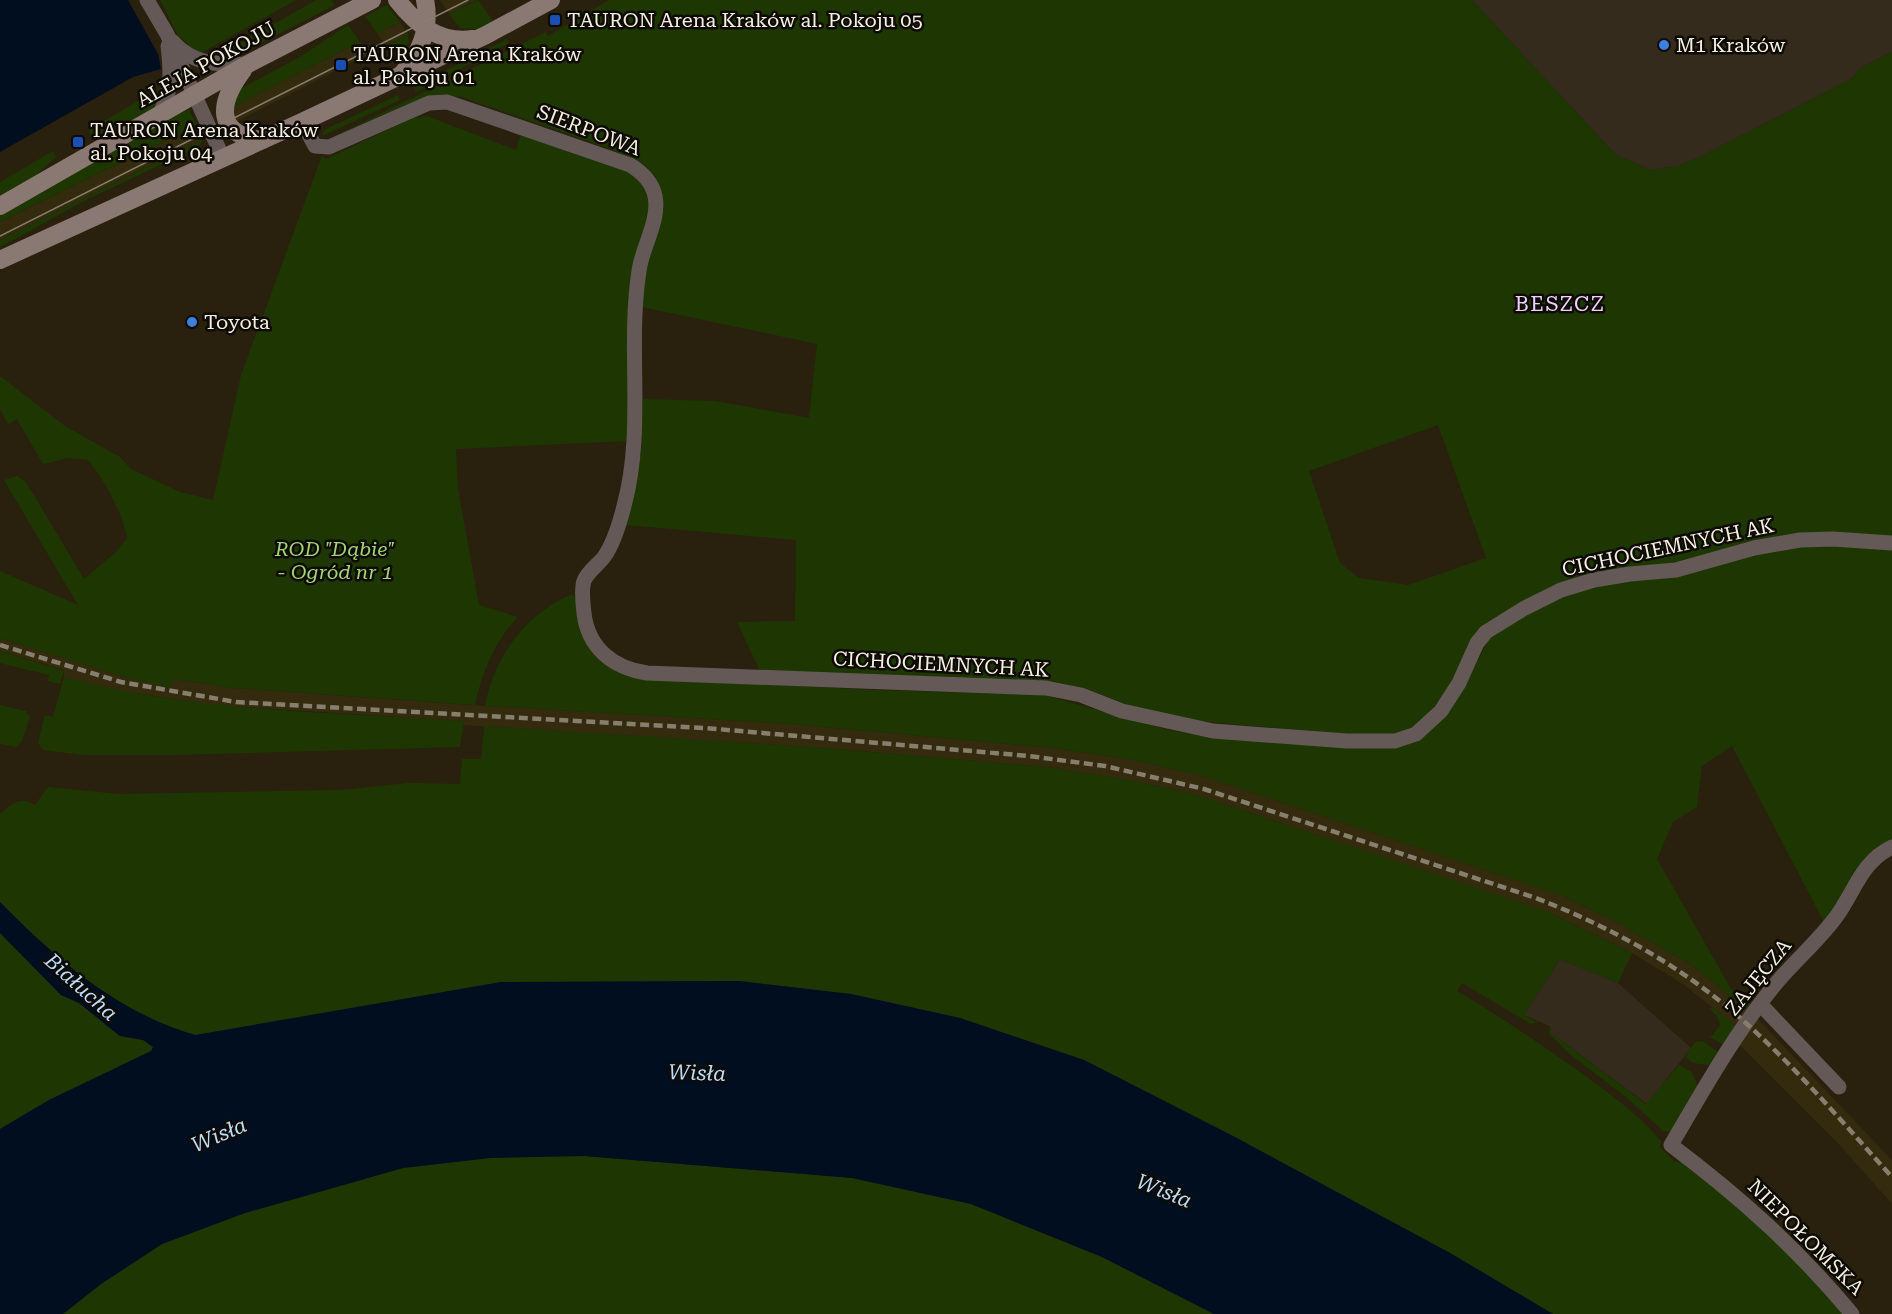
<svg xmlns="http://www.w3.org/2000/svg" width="1892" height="1314" font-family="'Roboto Serif',serif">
  <rect width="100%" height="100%" fill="#29210d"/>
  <path fill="#352b1c" d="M 1472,0 L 1892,0 L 1892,52 L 1859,69 L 1853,78 L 1702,156 L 1678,166 L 1651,170 L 1616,155 Z
    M 1560,959 L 1618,983 L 1691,1048 L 1647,1104 L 1551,1033 L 1550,1026 L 1524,1015 Z"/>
  <path fill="#342a0e" d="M 440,0 L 476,0 L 449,14 Z
    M 400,22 L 408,34 L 386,46 L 377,33 Z
    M 360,42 L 368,54 L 234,123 L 229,109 Z
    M 198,125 L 205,138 L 0,240 L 0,222 Z
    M 0,638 L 117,675 L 170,688 L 173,679 L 234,688 L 485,706 L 792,724 L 1054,748 L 1134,760 L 1202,776 L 1560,895 L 1617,922 L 1693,966 L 1755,1016 L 1892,1160 L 1892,1204 L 1837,1142 L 1737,1042 L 1744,1033 L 1683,984 L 1632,953 L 1548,912 L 1194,794 L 1128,780 L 1047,767 L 824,748 L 464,725 L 464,721 L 212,705 L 109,689 L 64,677 L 64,670 L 0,651 Z"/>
  <path fill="#1e3702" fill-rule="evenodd" d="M 160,0 L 296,0 L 199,54 L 178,35 Z
    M 316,0 L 331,0 L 335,5 L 238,55 L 213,59 Z
    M 478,0 L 493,21 L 476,29 L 460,28 L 449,14 Z
    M 609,0 L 1472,0 L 1616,155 L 1651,170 L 1678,166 L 1702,156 L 1853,78 L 1859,69 L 1892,52 L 1892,539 L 1844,534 L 1675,564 L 1612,569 L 1568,580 L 1487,622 L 1474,637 L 1464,660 L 1441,699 L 1415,727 L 1395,735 L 1372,736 L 1197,721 L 1131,706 L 1087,689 L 1052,681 L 997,681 L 760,671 L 737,622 L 795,621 L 796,540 L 627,525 L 641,454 L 643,399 L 715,401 L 809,418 L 817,344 L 642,307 L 644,280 L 662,212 L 662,193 L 655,176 L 644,164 L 610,149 L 462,97 L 440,96 L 325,141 L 546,32 L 548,36 ZM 1438,425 L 1486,558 L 1408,585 L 1359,578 L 1340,563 L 1309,471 Z
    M 387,5 L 400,22 L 377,33 L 365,16 Z
    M 348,25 L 360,42 L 229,109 L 238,90 L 298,58 Z
    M 408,34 L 409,42 L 393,57 L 386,46 Z
    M 507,39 L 509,43 L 416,92 L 414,87 Z
    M 165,85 C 159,118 119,126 92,138 L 89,130 Z
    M 398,95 L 400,100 L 322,136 L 324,130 Z
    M 189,110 L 197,125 L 0,222 L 0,215 L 180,113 Z
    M 427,116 L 516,150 L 521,135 L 626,171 C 640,179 645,186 649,202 L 629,441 L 456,449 L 458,489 L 479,605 L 518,617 C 494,642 482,672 475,705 L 234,688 L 173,679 L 170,688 L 117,675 L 0,638 L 0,571 L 78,605 L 4,480 L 17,476 L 26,482 L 84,579 L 116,552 L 127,538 C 122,511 105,481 88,460 L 68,458 L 43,464 L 17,419 L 8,424 L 0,409 L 0,376 L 65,426 L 120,457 L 131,469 L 180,492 L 213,500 L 241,375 L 322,156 L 326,159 L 413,118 Z
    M 205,138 L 198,147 L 84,201 L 0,247 L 0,240 Z
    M 53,151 L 56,157 L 35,176 L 0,195 L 0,182 Z
    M 1802,545 L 1892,548 L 1892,843 L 1825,924 L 1732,746 L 1702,766 L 1697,807 L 1673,822 L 1657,859 L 1731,989 L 1759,1012 L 1755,1016 L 1693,966 L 1617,922 L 1560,895 L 1202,776 L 1134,760 L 1054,748 L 792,724 L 485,706 C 494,657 525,614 572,594 L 576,598 C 580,642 592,666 637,678 L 873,690 L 1044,695 L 1172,731 L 1204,735 L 1394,746 L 1464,688 L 1489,639 L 1500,628 L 1570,592 Z
    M 0,651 L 64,671 L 60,684 L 48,681 L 49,675 L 0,663 Z
    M 64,677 C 194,712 330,712 464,721 L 460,747 L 174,755 L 84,755 L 43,750 L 38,743 L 45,715 L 53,717 Z
    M 0,705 L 26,711 L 30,717 L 22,741 L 16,747 L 0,744 Z
    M 484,726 L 824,748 L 1047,767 L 1128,780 L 1194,794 L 1519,902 L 1548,912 L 1632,953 L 1618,983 L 1560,959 L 1524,1015 L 1534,1021 L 1542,1021 L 1531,1024 L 1462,983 L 1457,991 C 1500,1016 1540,1044 1580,1072 C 1609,1093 1638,1114 1661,1141 L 1660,1147 L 1675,1162 L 1683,1162 C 1743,1207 1795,1257 1846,1314 L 1553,1314 L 1450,1253 L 1233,1136 L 1084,1060 L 960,1018 L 851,994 L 739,981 L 501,982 L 195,1036 C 117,1012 57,960 0,902 L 0,814 C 13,803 19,796 35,805 L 48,787 L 119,794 L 341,790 L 408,783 L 460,784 L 462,759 L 481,759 Z
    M 0,933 L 61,995 L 79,1003 L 119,1036 L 143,1040 L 153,1047 L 152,1051 L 49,1100 L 0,1129 Z
    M 1712,1007 L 1738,1028 L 1725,1045 L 1708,1036 L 1712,1036 L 1720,1025 L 1717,1016 L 1710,1009 Z
    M 1550,1026 L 1551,1033 L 1646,1104 L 1679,1065 L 1692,1072 L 1698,1087 L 1673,1132 L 1663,1131 L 1627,1098 L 1571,1055 L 1549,1034 Z
    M 1703,1041 L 1719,1053 L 1716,1060 L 1708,1065 L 1693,1063 L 1685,1057 L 1695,1042 Z
    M 584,1156 L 852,1178 L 971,1204 L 1102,1257 L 1214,1314 L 63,1314 L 101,1284 L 162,1244 L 245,1213 L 403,1168 L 490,1158 Z"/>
  <path fill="#000e1f" d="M 0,0 L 128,0 L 158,54 L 161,69 L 133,77 L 0,152 Z
    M 0,902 C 57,960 117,1012 195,1035 L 501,982 L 739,981 L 851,994 L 960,1018 L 1084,1060 L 1233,1136 L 1450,1253 L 1553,1314 L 1214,1314 L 1102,1257 L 971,1204 L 852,1178 L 584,1156 L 490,1158 L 403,1168 L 245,1213 L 162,1244 L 101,1284 L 63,1314 L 0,1314 L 0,1129 L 49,1100 L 151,1051 L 153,1047 L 143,1040 L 120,1036 L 79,1003 L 61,995 L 0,933 Z"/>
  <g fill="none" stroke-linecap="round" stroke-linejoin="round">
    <path stroke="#645956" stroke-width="15" d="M 147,0 L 167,34 L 223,158
      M 172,41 C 193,65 218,65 248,64
      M 156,118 C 173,97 171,71 168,46
      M 302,122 L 315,146 L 329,147 L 429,103 L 447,102 L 630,165 C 642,172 652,182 655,196 C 660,221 642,247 639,271 C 627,349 645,429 624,506 C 620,522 614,543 604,557 C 599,564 587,572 584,581 C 581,589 583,604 584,613 C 588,648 613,668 647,673 L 1046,688 L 1081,695 L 1122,711 L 1213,731 L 1347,741 L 1395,741 L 1416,734 L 1441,711 L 1459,683 L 1477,643 L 1486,632 L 1523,609 L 1561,590 L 1594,580 L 1630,574 L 1676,570 L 1754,548 L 1800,540 L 1833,539 L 1892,543
      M 1761,1005 L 1839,1087
      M 1852,1314 C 1797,1248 1740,1197 1671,1145 C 1704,1089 1736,1031 1778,981 C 1797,959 1819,940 1836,917 C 1855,891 1861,862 1892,847"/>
    <path stroke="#8a7873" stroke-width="18" d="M 397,0 C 416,24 439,44 473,39
      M 243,70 C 219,102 213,135 263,140
      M 401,75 C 420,55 431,27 425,0
      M 0,206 L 248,64 L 372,0
      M 0,260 L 302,122 L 486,35 L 551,0"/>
    <path stroke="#867f6e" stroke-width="1.5" d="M 0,236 L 468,0"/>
    <path stroke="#867f6e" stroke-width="4.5" stroke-dasharray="9 4.5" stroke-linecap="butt" d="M 0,645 L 121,682 L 236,702 L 705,728 L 1029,756 L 1105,766 L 1204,789 L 1533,897 C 1612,927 1685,968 1747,1024 C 1799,1071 1845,1125 1892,1177"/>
  </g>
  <g fill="#1a4fb4" stroke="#0e0b04" stroke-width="2">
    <rect x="549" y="14" width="12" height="12" rx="3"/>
    <rect x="335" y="59" width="12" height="12" rx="3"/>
    <rect x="72" y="136" width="12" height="12" rx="3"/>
  </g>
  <g fill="#3f7fe0" stroke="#0e0b04" stroke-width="2">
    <circle cx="1664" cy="45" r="6"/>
    <circle cx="192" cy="322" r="6"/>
  </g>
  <g text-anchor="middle" stroke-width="5" stroke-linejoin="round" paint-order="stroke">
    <g font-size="20" fill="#f4efe2" stroke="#0e0b04" text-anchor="start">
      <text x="567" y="27">TAURON Arena Kraków al. Pokoju 05</text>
      <text x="1676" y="52">M1 Kraków</text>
      <text x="353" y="61">TAURON Arena Kraków<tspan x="353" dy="23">al. Pokoju 01</tspan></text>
      <text x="90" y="137">TAURON Arena Kraków<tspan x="90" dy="23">al. Pokoju 04</tspan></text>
      <text x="204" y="329">Toyota</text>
    </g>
    <g font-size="20" fill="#f4efe2" stroke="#0e0b04">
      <text transform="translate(206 64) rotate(-29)" y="7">ALEJA POKOJU</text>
      <text transform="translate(589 130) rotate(21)" y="7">SIERPOWA</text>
      <text transform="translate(1668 547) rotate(-12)" y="7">CICHOCIEMNYCH AK</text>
      <text transform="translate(941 664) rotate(3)" y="7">CICHOCIEMNYCH AK</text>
      <text transform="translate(1758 977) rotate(-51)" y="7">ZAJĘCZA</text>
      <text transform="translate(1806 1237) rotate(45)" y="7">NIEPOŁOMSKA</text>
    </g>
    <g font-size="20" font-style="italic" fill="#a1d574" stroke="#0e0b04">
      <text x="335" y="556">ROD "Dąbie"<tspan x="335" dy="23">- Ogród nr 1</tspan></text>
    </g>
    <g font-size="21" letter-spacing="1.5" fill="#edd3fb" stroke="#0e0b04">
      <text x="1560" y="311">BESZCZ</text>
    </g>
    <g font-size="21" font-style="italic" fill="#badbfa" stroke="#0e0b04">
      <text transform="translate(81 987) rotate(42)" y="7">Białucha</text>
      <text transform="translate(697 1073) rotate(2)" y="7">Wisła</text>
      <text transform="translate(219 1135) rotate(-23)" y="7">Wisła</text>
      <text transform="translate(1164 1191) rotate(22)" y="7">Wisła</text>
    </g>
  </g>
</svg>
